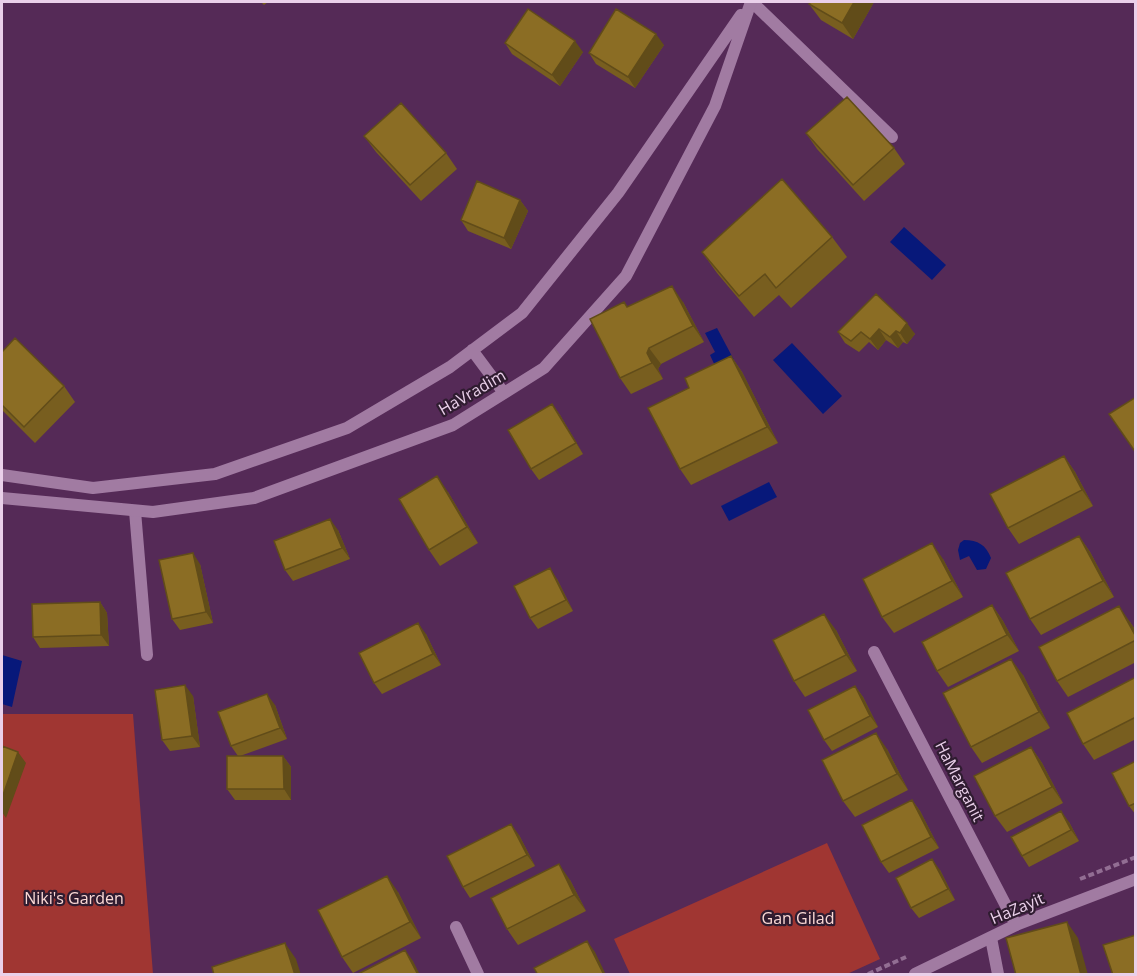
<svg xmlns="http://www.w3.org/2000/svg" width="1137" height="976" font-family="'Open Sans',sans-serif">
  <rect width="100%" height="100%" fill="#552a57"/>
  <path fill="#a03632" d="M 2,714 L 133,714 L 153,974 L 2,974 Z
    M 827,843 L 880,959 L 847,974 L 630,974 L 614,939 Z"/>
  <path fill="#07187a" d="M 904,227 L 946,265 L 932,280 L 890,242 Z
    M 717,328 L 734,360 L 716,368 L 710,355 L 715,352 L 705,333 Z
    M 792,343 L 842,396 L 823,414 L 773,360 Z
    M 769,482 L 777,497 L 729,521 L 721,506 Z
    M 964,540 C 978,540 986,545 991,558 L 986,569 L 977,570 L 969,556 L 960,560 L 958,550 L 960,543 Z
    M 2,655 L 22,661 L 12,707 L 2,704 Z"/>
  <g fill="none" stroke-linecap="round" stroke-linejoin="round">
    <path stroke="#926e93" stroke-width="4" stroke-dasharray="6 3" stroke-linecap="butt" d="M 1080,879 L 1136,857
      M 868,974 L 906,957"/>
    <path stroke="#a17ba2" stroke-width="12" d="M 991,938 L 998,974"/>
    <path stroke="#a17ba2" stroke-width="12" d="M 752,2 L 892,137
      M 135,511 L 147,655
      M 874,652 L 1016,925
      M 456,927 L 478,974"/>
    <path stroke="#a17ba2" stroke-width="12" d="M 472,350 L 504,393
      M 2,475 L 93,488 L 215,474 L 347,428 L 450,367 L 522,313 L 618,193 L 741,15
      M 2,498 L 153,512 L 254,498 L 453,425 L 544,368 L 626,276 L 715,106 L 751,2
      M 915,974 L 1016,925 L 1136,879"/>
  </g>
  <path fill="#785e1f" d="M 261,2 L 268,2 L 264,5 Z
    M 874,2 L 853,39 L 821,20 L 809,4 Z
    M 505,43 L 583,52 L 560,86 L 512,54 Z
    M 664,45 L 635,88 L 596,64 L 589,53 Z
    M 806,133 L 894,148 L 905,164 L 864,201 L 817,149 Z
    M 364,136 L 446,153 L 457,169 L 421,201 L 376,152 Z
    M 520,200 L 528,211 L 511,249 L 468,231 L 461,220 Z
    M 832,237 L 847,257 L 791,308 L 779,295 L 754,317 L 717,273 L 702,252 Z
    M 876,294 L 915,334 L 907,344 L 903,342 L 898,348 L 886,340 L 878,350 L 869,342 L 859,352 L 845,343 L 838,332 Z
    M 624,302 L 628,307 L 683,302 L 704,342 L 661,364 L 658,369 L 663,379 L 631,394 L 620,378 Z
    M 2,352 L 64,386 L 75,402 L 35,443 L 2,410 Z
    M 731,356 L 742,372 L 778,443 L 691,485 L 680,469 L 689,388 Z
    M 552,404 L 560,415 L 583,454 L 539,480 L 531,469 Z
    M 1064,456 L 1075,472 L 1093,506 L 1019,544 L 1008,528 Z
    M 448,492 L 478,543 L 440,566 L 429,550 Z
    M 338,530 L 350,559 L 293,581 L 285,570 Z
    M 1079,536 L 1090,552 L 1114,597 L 1041,635 L 1030,619 Z
    M 943,559 L 963,597 L 894,633 L 882,617 Z
    M 200,564 L 213,623 L 180,630 L 172,619 Z
    M 557,579 L 573,611 L 538,629 L 530,618 Z
    M 100,602 L 107,613 L 109,646 L 40,648 L 33,637 Z
    M 992,605 L 1003,621 L 1019,651 L 948,687 L 937,671 Z
    M 1130,622 L 1136,631 L 1136,662 L 1068,697 L 1057,681 Z
    M 836,630 L 857,671 L 805,697 L 794,681 Z
    M 426,634 L 441,665 L 382,694 L 374,683 Z
    M 1023,675 L 1050,728 L 982,763 L 971,747 Z
    M 1136,677 L 1136,739 L 1094,760 L 1083,744 Z
    M 855,686 L 863,697 L 878,727 L 832,751 L 824,740 Z
    M 193,696 L 200,747 L 170,751 L 162,740 Z
    M 275,705 L 287,739 L 240,756 L 283,756 L 291,767 L 291,800 L 235,800 L 227,789 L 238,756 L 231,746 Z
    M 1031,747 L 1042,763 L 1063,803 L 1007,832 L 995,816 Z
    M 887,749 L 908,790 L 855,817 L 843,801 Z
    M 1136,761 L 1136,815 L 1129,806 Z
    M 912,800 L 920,811 L 939,848 L 889,873 L 881,862 Z
    M 1069,822 L 1079,841 L 1029,867 L 1022,856 Z
    M 519,835 L 535,866 L 470,898 L 463,887 Z
    M 940,870 L 955,900 L 919,918 L 911,908 Z
    M 570,880 L 586,911 L 518,945 L 507,929 Z
    M 398,892 L 421,938 L 353,973 L 342,957 Z"/>
  <path fill="#614c19" d="M 854,2 L 874,2 L 853,39 L 842,23 Z
    M 656,34 L 664,45 L 635,88 L 628,77 Z
    M 575,41 L 583,52 L 560,86 L 552,75 Z
    M 520,200 L 528,211 L 511,249 L 504,238 Z
    M 672,286 L 683,302 L 704,342 L 693,326 Z
    M 907,323 L 915,334 L 907,344 L 900,333 Z
    M 879,329 L 886,340 L 878,350 L 870,339 Z
    M 896,331 L 903,342 L 898,348 L 890,337 Z
    M 649,348 L 661,364 L 658,369 L 663,379 L 652,363 L 647,353 Z
    M 731,356 L 742,372 L 778,443 L 767,427 Z
    M 552,404 L 560,415 L 583,454 L 576,443 Z
    M 1064,456 L 1075,472 L 1093,506 L 1082,490 Z
    M 437,476 L 448,492 L 478,543 L 467,527 Z
    M 330,519 L 338,530 L 350,559 L 342,548 Z
    M 1079,536 L 1090,552 L 1114,597 L 1103,581 Z
    M 932,543 L 943,559 L 963,597 L 952,581 Z
    M 193,553 L 200,564 L 213,623 L 206,612 Z
    M 550,568 L 557,579 L 573,611 L 566,600 Z
    M 100,602 L 107,613 L 109,646 L 101,635 Z
    M 992,605 L 1003,621 L 1019,651 L 1007,635 Z
    M 1119,606 L 1130,622 L 1136,631 L 1136,637 Z
    M 824,614 L 836,630 L 857,671 L 846,655 Z
    M 418,623 L 426,634 L 441,665 L 433,654 Z
    M 1011,659 L 1023,675 L 1050,728 L 1039,712 Z
    M 185,685 L 193,696 L 200,747 L 192,736 Z
    M 855,686 L 863,697 L 878,727 L 870,716 Z
    M 267,694 L 275,705 L 287,739 L 280,728 Z
    M 876,733 L 887,749 L 908,790 L 897,774 Z
    M 1031,747 L 1042,763 L 1063,803 L 1052,787 Z
    M 18,752 L 26,763 L 6,818 L 2,812 L 2,798 Z
    M 283,756 L 291,767 L 291,800 L 284,789 Z
    M 912,800 L 920,811 L 939,848 L 931,837 Z
    M 1061,811 L 1069,822 L 1079,841 L 1071,830 Z
    M 511,824 L 519,835 L 535,866 L 527,855 Z
    M 932,859 L 940,870 L 955,900 L 948,889 Z
    M 559,864 L 570,880 L 586,911 L 574,895 Z
    M 387,876 L 398,892 L 421,938 L 410,922 Z
    M 1067,922 L 1078,938 L 1088,975 L 1081,975 Z
    M 587,941 L 595,952 L 606,975 L 604,975 Z
    M 285,943 L 296,959 L 301,975 L 295,975 Z
    M 405,950 L 413,961 L 420,975 L 418,975 Z"/>
  <path fill="#8b6d24" stroke="#614c19" stroke-width="1.5" d="M 811,2 L 854,2 L 842,23 L 809,4 Z
    M 528,9 L 575,41 L 552,75 L 505,43 Z
    M 616,9 L 656,34 L 628,77 L 589,53 Z
    M 847,97 L 894,148 L 853,185 L 806,133 Z
    M 401,103 L 446,153 L 410,185 L 364,136 Z
    M 782,179 L 832,237 L 776,288 L 765,274 L 739,296 L 702,252 Z
    M 477,181 L 520,200 L 504,238 L 461,220 Z
    M 672,286 L 693,326 L 649,348 L 647,353 L 652,363 L 620,378 L 590,319 L 624,302 L 627,307 Z
    M 876,294 L 907,323 L 900,333 L 896,331 L 890,337 L 879,329 L 870,339 L 861,332 L 851,341 L 838,332 Z
    M 15,338 L 64,386 L 24,427 L 2,405 L 2,352 Z
    M 731,356 L 767,427 L 680,469 L 648,408 L 689,388 L 685,378 Z
    M 1136,397 L 1136,448 L 1134,450 L 1109,414 Z
    M 552,404 L 576,443 L 531,469 L 508,430 Z
    M 1064,456 L 1082,490 L 1008,528 L 990,494 Z
    M 437,476 L 467,527 L 429,550 L 399,499 Z
    M 330,519 L 342,548 L 285,570 L 274,541 Z
    M 1079,536 L 1103,581 L 1030,619 L 1006,573 Z
    M 932,543 L 952,581 L 882,617 L 863,579 Z
    M 193,553 L 206,612 L 172,619 L 159,560 Z
    M 550,568 L 566,600 L 530,618 L 514,586 Z
    M 100,602 L 101,635 L 33,637 L 32,604 Z
    M 992,605 L 1007,635 L 937,671 L 922,642 Z
    M 1119,606 L 1136,637 L 1136,640 L 1057,681 L 1039,647 Z
    M 824,614 L 846,655 L 794,681 L 773,640 Z
    M 418,623 L 433,654 L 374,683 L 359,653 Z
    M 1011,659 L 1039,712 L 971,747 L 943,693 Z
    M 1136,677 L 1136,717 L 1083,744 L 1067,713 Z
    M 185,685 L 192,736 L 162,740 L 155,690 Z
    M 855,686 L 870,716 L 824,740 L 808,710 Z
    M 267,694 L 280,728 L 231,746 L 218,712 Z
    M 876,733 L 897,774 L 843,801 L 822,760 Z
    M 2,746 L 18,752 L 2,798 Z
    M 1031,747 L 1052,787 L 995,816 L 974,776 Z
    M 227,756 L 283,756 L 284,789 L 227,789 Z
    M 1136,761 L 1136,803 L 1129,806 L 1112,773 Z
    M 912,800 L 931,837 L 881,862 L 862,825 Z
    M 1061,811 L 1071,830 L 1022,856 L 1011,837 Z
    M 511,824 L 527,855 L 463,887 L 447,856 Z
    M 932,859 L 948,889 L 911,908 L 896,878 Z
    M 559,864 L 574,895 L 507,929 L 491,898 Z
    M 387,876 L 410,922 L 342,957 L 318,910 Z
    M 1067,922 L 1081,975 L 1016,975 L 1006,938 Z
    M 1136,935 L 1136,975 L 1113,975 L 1103,945 Z
    M 587,941 L 604,975 L 538,975 L 534,968 Z
    M 285,943 L 295,975 L 214,975 L 212,967 Z
    M 405,950 L 418,975 L 356,975 Z"/>
  <g text-anchor="middle" stroke-width="4.5" stroke-linejoin="round" paint-order="stroke">
    <g font-size="16" fill="#ead0ea" stroke="#2f1c30">
      <text transform="translate(472 392) rotate(-30)" y="6">HaVradim</text>
      <text transform="translate(960 781) rotate(63)" y="6">HaMarganit</text>
      <text transform="translate(1017 908) rotate(-23)" y="6">HaZayit</text>
    </g>
    <g font-size="16" fill="#fbd9d5" stroke="#2f1c30">
      <text x="74" y="904">Niki's Garden</text>
      <text x="798" y="924">Gan Gilad</text>
    </g>
  </g>
  <rect width="1137" height="976" fill="none" stroke="#ead0ea" stroke-width="6"/>
</svg>
